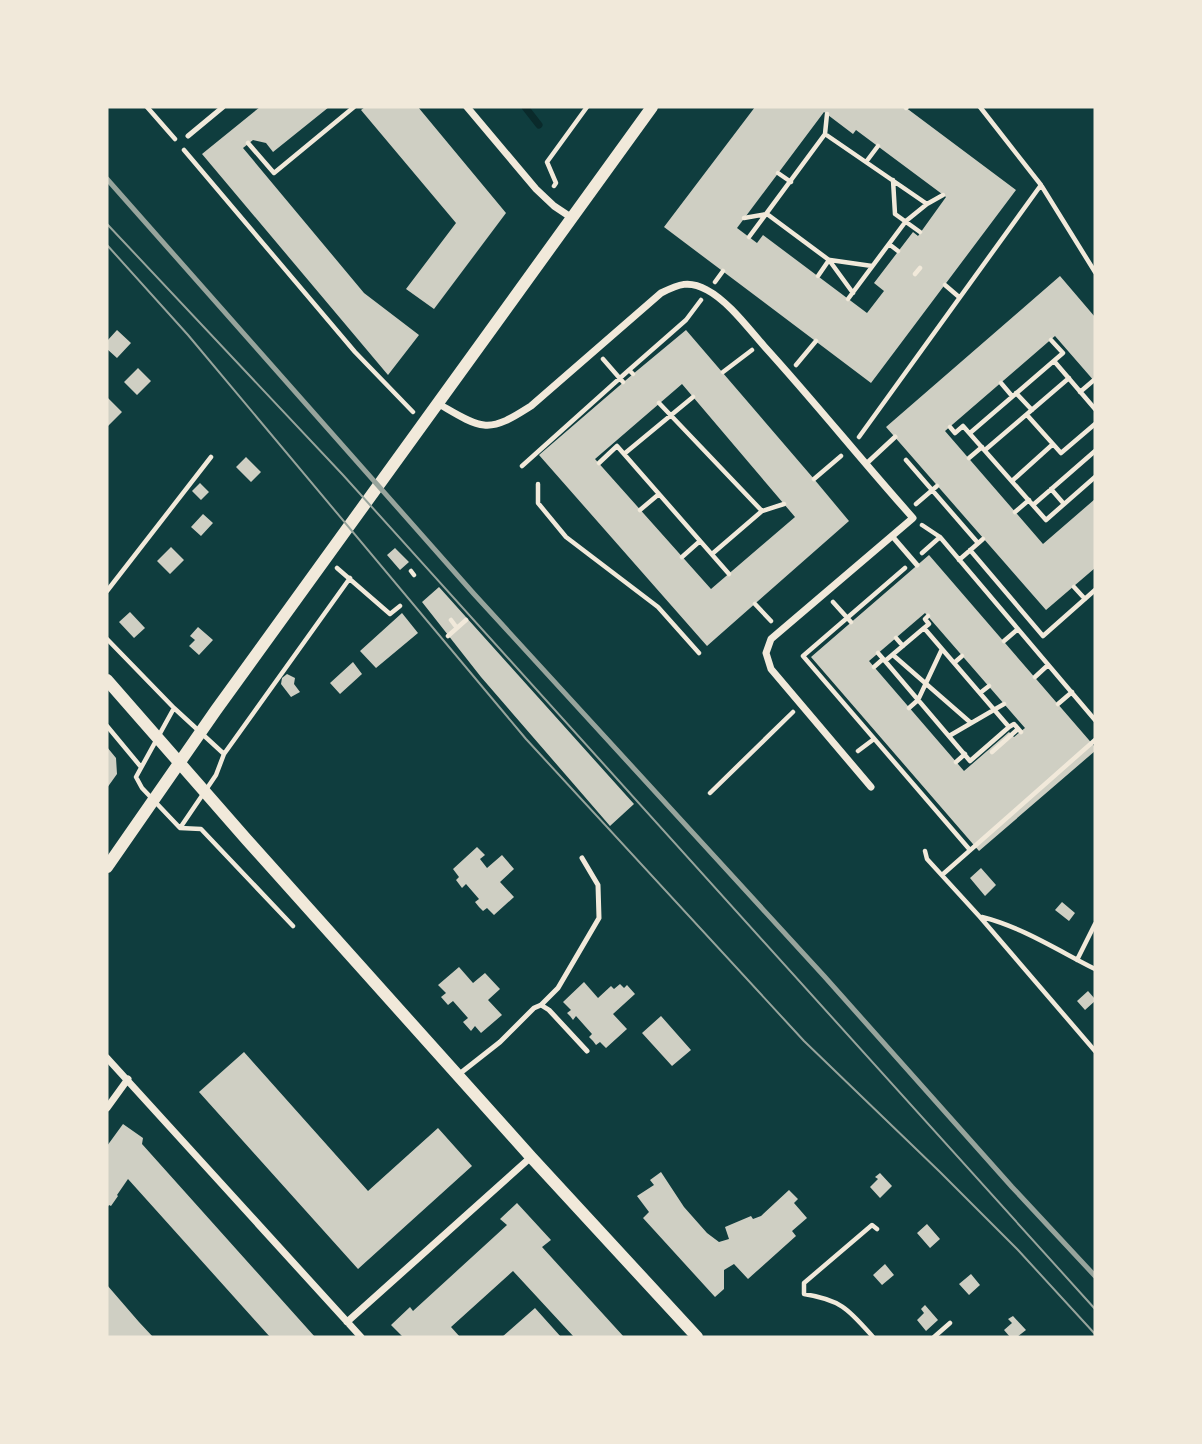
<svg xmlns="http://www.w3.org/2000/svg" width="1202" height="1444" font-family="'Work Sans',sans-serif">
  <rect width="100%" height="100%" fill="#0f3d3e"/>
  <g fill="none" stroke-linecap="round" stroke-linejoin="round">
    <path stroke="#0a2a2b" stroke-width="7" d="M 525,107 L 539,125"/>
  </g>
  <path fill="#cfcfc3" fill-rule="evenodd" d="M 260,107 L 329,107 L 273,152 L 266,143 L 253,140 L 243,148 L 364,293 L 419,335 L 388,375 L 202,154 Z
    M 365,107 L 418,107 L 506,213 L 434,309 L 406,289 L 456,223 L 361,110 Z
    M 755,107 L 905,107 L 1016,190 L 871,383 L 664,227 ZM 824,112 L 853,134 L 856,130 L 946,197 L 918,236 L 913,232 L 874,283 L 884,291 L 867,313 L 763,235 L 757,243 L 737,228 Z
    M 1060,276 L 1095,317 L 1095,382 L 1055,336 L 945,431 L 1043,544 L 1095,499 L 1095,568 L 1046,610 L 886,427 Z
    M 117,330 L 131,343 L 117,358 L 107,349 L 107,341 Z
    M 686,330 L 814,479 L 849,521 L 707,646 L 539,455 L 633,374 ZM 682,384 L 795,517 L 711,589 L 595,459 Z
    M 138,368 L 151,381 L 137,395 L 124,382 Z
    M 107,397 L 122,412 L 107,427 Z
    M 246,457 L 261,472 L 251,482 L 236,467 Z
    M 200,483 L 209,492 L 201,500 L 192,491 Z
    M 203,514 L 213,523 L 201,536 L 191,527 Z
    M 171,547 L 184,560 L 170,574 L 157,561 Z
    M 395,548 L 409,562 L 400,570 L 387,555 Z
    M 929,555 L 1095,747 L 1095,751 L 979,851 L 811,657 ZM 925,613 L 1025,728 L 1014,737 L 1009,732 L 964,771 L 869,661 Z
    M 439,587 L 634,804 L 610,826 L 481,677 L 422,602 Z
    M 130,612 L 145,628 L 134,638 L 119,622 Z
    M 402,613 L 418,633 L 376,668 L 360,651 Z
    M 198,627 L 213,640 L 199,655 L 189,646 L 195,640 L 190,636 Z
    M 353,662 L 362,674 L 340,694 L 330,683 Z
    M 287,674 L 295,678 L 294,684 L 300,692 L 291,697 L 281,684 L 282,678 Z
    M 107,747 L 116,758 L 117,774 L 107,788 Z
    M 477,847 L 485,855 L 480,859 L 487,868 L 502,855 L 514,869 L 500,882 L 514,897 L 494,915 L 487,908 L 483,911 L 479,907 L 475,902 L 479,899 L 466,884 L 462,888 L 456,880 L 459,877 L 453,869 Z
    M 981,868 L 996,885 L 985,896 L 970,878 Z
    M 1062,902 L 1075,913 L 1069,921 L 1055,910 Z
    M 459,967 L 473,983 L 485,973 L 500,989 L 488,1000 L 502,1015 L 481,1033 L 475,1026 L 471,1031 L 463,1022 L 468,1018 L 453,1001 L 448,1005 L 441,997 L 446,993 L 438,985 Z
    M 584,982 L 598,998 L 611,986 L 614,989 L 620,984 L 624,988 L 627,985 L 635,994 L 613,1014 L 627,1029 L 606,1048 L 600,1042 L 596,1045 L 593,1041 L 589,1037 L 592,1034 L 576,1016 L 573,1020 L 570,1016 L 567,1013 L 571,1010 L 563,1002 Z
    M 1088,991 L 1095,999 L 1095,1001 L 1085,1010 L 1077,1001 Z
    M 661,1016 L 691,1050 L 672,1066 L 642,1033 Z
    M 244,1052 L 368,1191 L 438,1128 L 472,1166 L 358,1269 L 199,1092 Z
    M 123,1124 L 143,1138 L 142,1144 L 315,1337 L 270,1337 L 128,1179 L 117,1195 L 118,1196 L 111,1206 L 109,1205 L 107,1208 L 107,1146 Z
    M 661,1172 L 684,1207 L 707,1233 L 719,1242 L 729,1239 L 725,1227 L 751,1216 L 753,1219 L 761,1216 L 789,1190 L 798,1199 L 794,1203 L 807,1218 L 792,1231 L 796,1236 L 748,1279 L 734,1264 L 724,1270 L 724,1289 L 715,1297 L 643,1218 L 649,1212 L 637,1196 L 654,1185 L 650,1180 Z
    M 880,1173 L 892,1186 L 880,1198 L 870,1187 L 878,1179 L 875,1177 Z
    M 517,1203 L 551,1240 L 542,1247 L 624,1337 L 574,1337 L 513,1271 L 451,1327 L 460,1337 L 403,1337 L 391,1325 L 410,1307 L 413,1311 L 507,1225 L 500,1219 Z
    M 927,1224 L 940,1239 L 930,1248 L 917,1233 Z
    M 885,1264 L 894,1275 L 882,1285 L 873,1275 Z
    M 971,1274 L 980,1285 L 969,1295 L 959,1284 Z
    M 107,1285 L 139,1322 L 153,1337 L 108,1337 L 107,1336 Z
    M 925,1305 L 938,1320 L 926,1331 L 917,1320 L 924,1313 L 921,1309 Z
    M 535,1308 L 561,1337 L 502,1337 Z
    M 1013,1316 L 1026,1330 L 1017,1337 L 1010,1337 L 1004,1330 L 1012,1323 L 1008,1319 Z"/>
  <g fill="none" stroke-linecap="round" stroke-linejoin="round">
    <path stroke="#f1e9da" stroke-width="4.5" d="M 147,107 L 175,139
      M 980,107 L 1041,185 L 1095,272
      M 906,108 L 907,107
      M 825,134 L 927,204
      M 248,143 L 274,173 L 354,107
      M 184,150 L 355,352 L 413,412
      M 866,162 L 878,146
      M 778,173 L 791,182
      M 893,180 L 895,214 L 920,232
      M 554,186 L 556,183 L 547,162 L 587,107
      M 744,218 L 767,214 L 829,260 L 853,293
      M 749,237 L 825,134 L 827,114
      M 889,244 L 898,251
      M 830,260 L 872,266
      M 915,274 L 920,268
      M 818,276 L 829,260
      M 715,282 L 723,271
      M 945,285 L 959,297
      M 848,299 L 906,221 L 927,204 L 943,195
      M 603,359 L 623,382
      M 1054,361 L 1095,409
      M 796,365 L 816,341
      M 629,370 L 686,320 L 701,300
      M 723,372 L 752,350
      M 1001,383 L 1012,396
      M 1080,392 L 1094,380
      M 1016,393 L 1032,410
      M 659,403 L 762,511
      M 1027,415 L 1061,453 L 1095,424
      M 950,427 L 955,433 L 963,426 L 1046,520 L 1095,477
      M 970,433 L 1063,353 L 1051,340
      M 859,437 L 1041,185
      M 985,450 L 1069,378
      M 624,454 L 693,397
      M 969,458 L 982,447
      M 906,460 L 978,543
      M 599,463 L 617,446 L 729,574
      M 522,466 L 629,370 L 633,374
      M 814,479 L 841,456
      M 1012,481 L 1053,444
      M 538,484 L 538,503 L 566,537 L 658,607 L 699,653
      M 1051,489 L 1064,504
      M 916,504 L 937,486
      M 1033,505 L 1095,451
      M 640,510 L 659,494
      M 1015,512 L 1029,500
      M 922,525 L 940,537 L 1095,720
      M 970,550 L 1043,636 L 1095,590
      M 922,553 L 940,537
      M 712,554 L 762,511 L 784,504
      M 682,557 L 700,541
      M 959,560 L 983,539
      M 337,568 L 390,614 L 400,606
      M 905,568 L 803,656 L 970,850
      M 411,571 L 414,575
      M 1074,587 L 1085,599
      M 107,591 L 211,457
      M 833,602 L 851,622
      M 755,604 L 771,621
      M 451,620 L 457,628
      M 924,628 L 1009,727 L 970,761 L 885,661 L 924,628 L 929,624 L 925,619 L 928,616
      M 448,636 L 466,620
      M 896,638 L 903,646
      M 107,639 L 174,708
      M 1004,641 L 1018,629
      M 878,653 L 885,661
      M 893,655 L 971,723
      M 954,663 L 962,656
      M 874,667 L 883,659
      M 1035,677 L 1048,665
      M 980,693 L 989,686
      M 1058,704 L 1072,692
      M 174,708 L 224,754 L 216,775 L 180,828 L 142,788 L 136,777 Z
      M 909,708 L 918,700 L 942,649
      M 107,726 L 141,767
      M 1009,727 L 1014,724 L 1021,732
      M 949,736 L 1004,704
      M 858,751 L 874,739
      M 992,752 L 1018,729
      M 224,754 L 350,578
      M 956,762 L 965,754
      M 710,793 L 793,712
      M 180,828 L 201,829 L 293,926
      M 925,851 L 927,859 L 980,917 L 1095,1051
      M 942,875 L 1095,740
      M 982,917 C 1022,927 1059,951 1095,969
      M 1077,960 L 1095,924
      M 873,1337 C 849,1310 842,1300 804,1294 L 804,1283 L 872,1225 L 877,1229
      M 934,1337 L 950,1323"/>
    <path stroke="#f1e9da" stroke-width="5" d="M 188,136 L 223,107
      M 867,463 L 895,437
      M 892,536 L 917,565
      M 541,1005 L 558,988 L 599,918 L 598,885 L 582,858
      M 458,1075 L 500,1042 L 534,1008 L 541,1005 L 549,1010 L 587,1051"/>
    <path stroke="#f1e9da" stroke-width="7" d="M 467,107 L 536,189 L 554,206 L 572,218
      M 437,403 C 450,410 470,424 484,425 C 500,427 518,414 531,406 L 661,293 C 679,284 689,280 707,290 C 728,301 748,328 764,346 C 815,402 862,461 913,518 L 771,639 L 766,653 L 771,669 L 871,787
      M 107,1058 L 361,1337
      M 107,1108 L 128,1079
      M 347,1322 L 531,1157"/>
    <path stroke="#f1e9da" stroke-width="12" d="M 107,680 L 247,840 L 531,1157 L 697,1337
      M 107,867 L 216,710 L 652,107"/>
    <path stroke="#97a49c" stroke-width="2" d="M 107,224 L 343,475 L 1095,1309
      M 107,245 L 188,335 L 526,739 L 804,1041 L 940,1172 L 1018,1250 L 1095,1334"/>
    <path stroke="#97a49c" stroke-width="5" d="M 107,179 L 474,594 L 824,976 L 1012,1187 L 1095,1276"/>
  </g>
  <rect width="1202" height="1444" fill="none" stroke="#f1e9da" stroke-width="217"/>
</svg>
